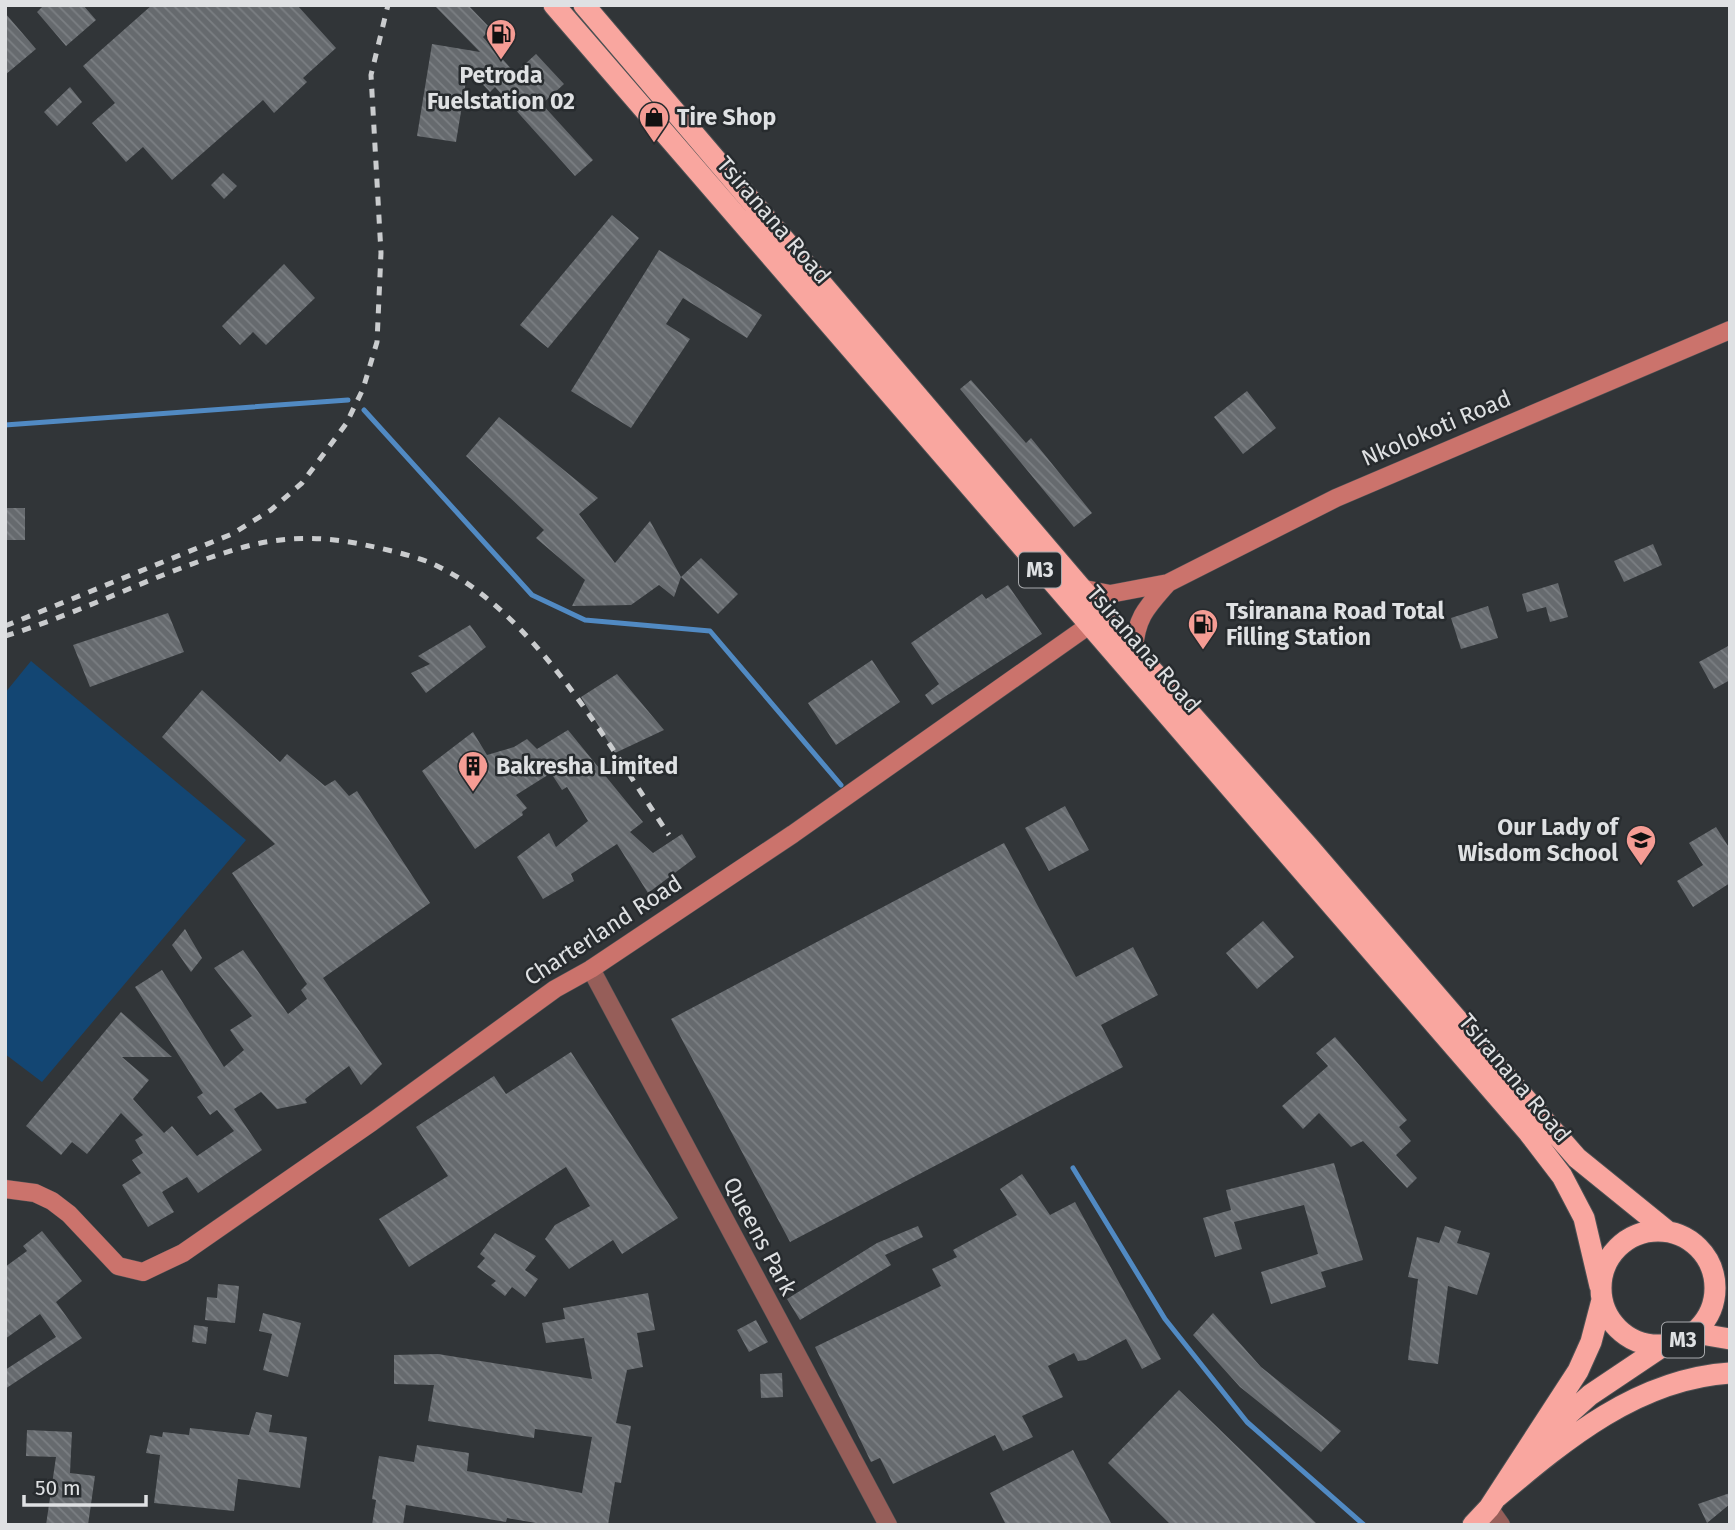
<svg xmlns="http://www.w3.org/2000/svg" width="1735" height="1530" font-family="'Fira Sans',sans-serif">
  <defs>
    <pattern id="building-back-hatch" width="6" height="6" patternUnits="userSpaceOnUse" patternTransform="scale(1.75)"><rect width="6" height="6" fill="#666a6e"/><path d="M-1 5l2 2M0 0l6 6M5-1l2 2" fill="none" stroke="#7b7f83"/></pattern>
  </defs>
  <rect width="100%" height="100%" fill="#313538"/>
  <path fill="#134673" d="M 31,661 L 246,840 L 42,1082 L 5,1054 L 5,693 Z"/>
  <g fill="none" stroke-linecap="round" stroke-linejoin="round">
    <path stroke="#518ac3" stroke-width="5" d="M 364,410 L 532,595 L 585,620 L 710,631 L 841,785
      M 5,425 L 348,400
      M 1073,1168 L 1165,1319 L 1247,1422 L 1364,1525"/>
  </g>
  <path fill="url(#building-back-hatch)" d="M 44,5 L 83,5 L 96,20 L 66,46 L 37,12 Z
    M 152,5 L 297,5 L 336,48 L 303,78 L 307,82 L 274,113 L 263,100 L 172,180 L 143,147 L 126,162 L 92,123 L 115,103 L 83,66 Z
    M 434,5 L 468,5 L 491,29 L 483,37 L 515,73 L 536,54 L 564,84 L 542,104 L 593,160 L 575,176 L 495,87 L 490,92 L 468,69 L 456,142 L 417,136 L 432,44 L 480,52 Z
    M 5,13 L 36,49 L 5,75 Z
    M 70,87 L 82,102 L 57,126 L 44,112 Z
    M 223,173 L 237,186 L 224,199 L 211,185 Z
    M 612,215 L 639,238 L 548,348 L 520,325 Z
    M 659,250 L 762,315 L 747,338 L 683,298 L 666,324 L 690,339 L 631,428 L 571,391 Z
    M 284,264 L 315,298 L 266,345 L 253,332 L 240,345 L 222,326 Z
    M 971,380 L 1026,443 L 1031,438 L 1092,513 L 1074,527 L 960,389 Z
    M 1247,391 L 1276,428 L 1243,454 L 1214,417 Z
    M 499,417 L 598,498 L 579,514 L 615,563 L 650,521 L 681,577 L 674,597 L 659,585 L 631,605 L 572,606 L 585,580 L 536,538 L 544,530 L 466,456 Z
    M 7,508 L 25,508 L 25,540 L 7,540 Z
    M 1653,544 L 1662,565 L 1624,582 L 1614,561 Z
    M 701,558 L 738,594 L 718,614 L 681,577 Z
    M 1558,583 L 1568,617 L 1550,622 L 1546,607 L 1527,612 L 1522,594 Z
    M 1008,585 L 1042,634 L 932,705 L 925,695 L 939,684 L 911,643 L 982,594 L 986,599 Z
    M 1488,606 L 1498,638 L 1461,649 L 1451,618 Z
    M 168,613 L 184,652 L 90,687 L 73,645 Z
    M 470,625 L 486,647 L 426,693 L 411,673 L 430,664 L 418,656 Z
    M 1730,645 L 1730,680 L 1714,689 L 1699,662 Z
    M 872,660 L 900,702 L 836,745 L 808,703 Z
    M 617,674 L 664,730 L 615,753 L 581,697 Z
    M 202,690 L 280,762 L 287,754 L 325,786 L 335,780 L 349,796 L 357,791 L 430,903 L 323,978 L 382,1064 L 361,1085 L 349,1066 L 305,1099 L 307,1103 L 277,1109 L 261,1092 L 234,1109 L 262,1150 L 198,1193 L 187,1177 L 162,1192 L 174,1212 L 148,1227 L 122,1185 L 141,1173 L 132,1160 L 143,1153 L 135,1140 L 143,1135 L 121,1113 L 87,1154 L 72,1142 L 61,1155 L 26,1126 L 121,1012 L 172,1057 L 122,1057 L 149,1080 L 133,1099 L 164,1133 L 172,1126 L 197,1156 L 234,1131 L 217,1110 L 210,1115 L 197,1097 L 203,1093 L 135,987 L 162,970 L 224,1067 L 244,1050 L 230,1030 L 252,1016 L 214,968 L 243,950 L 288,1014 L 307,999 L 301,990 L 307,984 L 232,873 L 275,844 L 162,737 Z
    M 568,730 L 643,822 L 630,832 L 653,853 L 682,834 L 696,857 L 648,893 L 617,844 L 571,874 L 574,881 L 543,899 L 517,857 L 549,833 L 556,847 L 588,821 L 567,787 L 562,790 L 551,773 L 516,795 L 527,808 L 522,812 L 523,815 L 475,849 L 422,771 L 473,732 L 487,755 L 514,747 L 527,739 L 537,749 Z
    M 1065,806 L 1089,850 L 1049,871 L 1025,828 Z
    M 1716,827 L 1730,849 L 1730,883 L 1693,907 L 1677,881 L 1703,865 L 1689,843 Z
    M 1004,843 L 1076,977 L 1133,947 L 1158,995 L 1101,1025 L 1123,1067 L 790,1242 L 671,1019 Z
    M 1263,921 L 1294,957 L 1257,989 L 1226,953 Z
    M 185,929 L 202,958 L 191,972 L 172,945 Z
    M 1335,1037 L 1407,1120 L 1399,1127 L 1411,1141 L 1396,1155 L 1417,1178 L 1407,1188 L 1363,1141 L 1351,1147 L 1319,1113 L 1303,1129 L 1282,1106 L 1328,1066 L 1316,1053 Z
    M 571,1052 L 678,1218 L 622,1254 L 613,1240 L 569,1269 L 545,1239 L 555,1225 L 590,1206 L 566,1167 L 409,1267 L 379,1219 L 448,1176 L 416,1127 L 494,1076 L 506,1094 Z
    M 1334,1163 L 1363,1260 L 1321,1272 L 1326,1287 L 1271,1304 L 1261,1272 L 1318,1254 L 1304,1205 L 1234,1222 L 1242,1249 L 1215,1257 L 1203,1218 L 1231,1210 L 1226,1190 Z
    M 1022,1174 L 1050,1215 L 1075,1202 L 1161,1359 L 1142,1369 L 1126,1339 L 1086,1360 L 1078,1361 L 1074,1353 L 1048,1366 L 1063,1397 L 1022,1416 L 1033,1437 L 1003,1451 L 995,1435 L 893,1484 L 880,1458 L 871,1462 L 815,1347 L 941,1286 L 932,1269 L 957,1257 L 953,1250 L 1017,1215 L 1000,1189 Z
    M 918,1226 L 923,1237 L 885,1255 L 891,1265 L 800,1320 L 787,1299 L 877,1243 Z
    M 1445,1226 L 1461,1231 L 1457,1243 L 1490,1253 L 1477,1295 L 1448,1286 L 1438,1364 L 1408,1360 L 1418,1279 L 1408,1277 L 1417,1237 L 1439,1243 Z
    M 42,1231 L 82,1281 L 56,1302 L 82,1338 L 5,1389 L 5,1370 L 56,1337 L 40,1314 L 5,1339 L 5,1267 L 27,1251 L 23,1246 Z
    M 495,1233 L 536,1256 L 525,1270 L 538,1279 L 525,1297 L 512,1287 L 505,1296 L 491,1285 L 496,1281 L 477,1267 L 485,1258 L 480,1254 Z
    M 218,1284 L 239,1286 L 235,1323 L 205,1320 L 207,1297 L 217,1298 Z
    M 648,1293 L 655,1330 L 637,1333 L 643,1367 L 627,1370 L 616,1423 L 631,1426 L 621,1483 L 615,1482 L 608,1525 L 548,1525 L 507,1518 L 506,1522 L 406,1505 L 403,1525 L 372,1525 L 376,1500 L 372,1499 L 379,1456 L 414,1462 L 417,1445 L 469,1453 L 467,1471 L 582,1493 L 592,1437 L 535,1429 L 534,1438 L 428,1421 L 434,1385 L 394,1384 L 394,1355 L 438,1354 L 592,1379 L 584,1338 L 546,1343 L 542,1323 L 565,1319 L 563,1308 Z
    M 263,1313 L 301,1323 L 288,1377 L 263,1370 L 272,1334 L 259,1331 Z
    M 1213,1313 L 1261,1367 L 1341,1431 L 1321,1452 L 1240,1387 L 1193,1335 Z
    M 756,1320 L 768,1342 L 749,1352 L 737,1330 Z
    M 194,1325 L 208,1327 L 206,1344 L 192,1342 Z
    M 782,1373 L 783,1397 L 761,1398 L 760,1374 Z
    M 1179,1390 L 1318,1525 L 1171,1525 L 1108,1463 Z
    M 256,1412 L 272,1415 L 269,1432 L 307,1437 L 300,1488 L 238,1479 L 234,1511 L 154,1503 L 160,1455 L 146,1453 L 150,1435 L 162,1437 L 163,1432 L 189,1435 L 190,1428 L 249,1435 Z
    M 27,1430 L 72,1432 L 70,1473 L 95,1476 L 88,1525 L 46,1525 L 56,1457 L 26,1456 Z
    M 1073,1450 L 1112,1525 L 1006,1525 L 990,1493 Z
    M 1730,1493 L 1730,1504 L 1707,1523 L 1698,1504 Z"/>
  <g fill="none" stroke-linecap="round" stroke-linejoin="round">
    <g stroke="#4d5153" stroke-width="19">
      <path id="street" d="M 591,969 L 888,1525
        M 1489,1508 L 1501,1525"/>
    </g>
    <g stroke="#4d5153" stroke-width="19">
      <path id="secondary" d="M 1085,589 L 1110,594 L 1168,583 L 1336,498 L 1730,330
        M 1134,650 C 1136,617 1147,607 1168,583
        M 5,1189 L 35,1193 L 52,1201 L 69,1214 L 118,1266 L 143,1272 L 183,1253 L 372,1122 L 555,989 L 591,969 L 793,834 L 1088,626"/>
    </g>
    <g stroke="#4d5153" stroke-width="23">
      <path id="highway" d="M 554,5 L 1529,1133 L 1562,1176 L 1584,1218 L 1600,1286
        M 584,5 L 1134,650 L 1307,845 L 1542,1118 L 1577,1158 L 1667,1231
        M1601 1288a57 57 0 1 1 114 0a57 57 0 1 1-114 0Z
        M 1695,1333 L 1730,1339
        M 1543,1437 L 1590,1395 L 1663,1346
        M 1497,1497 C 1565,1440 1637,1379 1730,1373
        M 1473,1525 L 1489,1508 L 1578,1371 L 1591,1342 L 1602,1300"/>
    </g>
    <use href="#street" stroke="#965e59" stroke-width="18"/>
    <use href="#secondary" stroke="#cb736c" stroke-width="18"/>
    <use href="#highway" stroke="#f9a69f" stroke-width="21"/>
    <path stroke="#caccce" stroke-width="5" stroke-dasharray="9 9" stroke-linecap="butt" d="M 5,626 L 232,534 L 271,510 L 302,483 L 346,424 L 363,389 L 377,342 L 381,253 L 371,75 L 388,5
      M 5,636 C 87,611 162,570 244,547 C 283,536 325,536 365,545 C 385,549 406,554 426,561 C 531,604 608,745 669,835"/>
  </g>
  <defs>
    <g id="fuel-pin" transform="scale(1.575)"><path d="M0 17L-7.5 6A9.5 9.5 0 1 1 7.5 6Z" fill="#f59c94" stroke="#272b2e"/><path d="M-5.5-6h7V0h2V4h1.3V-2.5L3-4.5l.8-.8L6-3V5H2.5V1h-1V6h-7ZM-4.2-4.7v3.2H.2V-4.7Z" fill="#111"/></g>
    <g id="shop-pin" transform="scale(1.575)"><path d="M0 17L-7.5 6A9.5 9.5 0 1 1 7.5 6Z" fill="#f59c94" stroke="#272b2e"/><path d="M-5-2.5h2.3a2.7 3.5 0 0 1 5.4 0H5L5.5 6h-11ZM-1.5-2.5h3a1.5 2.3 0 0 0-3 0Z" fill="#111"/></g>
    <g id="building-pin" transform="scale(1.575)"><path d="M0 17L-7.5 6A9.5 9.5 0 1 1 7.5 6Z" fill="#f59c94" stroke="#272b2e"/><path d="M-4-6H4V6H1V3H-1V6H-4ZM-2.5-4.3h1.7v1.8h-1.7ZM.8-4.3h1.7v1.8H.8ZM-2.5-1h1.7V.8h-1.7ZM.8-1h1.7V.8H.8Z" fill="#111"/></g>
    <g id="school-pin" transform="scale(1.575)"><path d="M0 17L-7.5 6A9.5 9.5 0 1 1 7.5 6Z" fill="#f59c94" stroke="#272b2e"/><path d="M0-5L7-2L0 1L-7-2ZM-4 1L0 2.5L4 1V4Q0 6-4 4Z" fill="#111"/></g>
  </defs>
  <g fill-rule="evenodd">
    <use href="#fuel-pin" x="501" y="34"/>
    <use href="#shop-pin" x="654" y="117"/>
    <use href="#fuel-pin" x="1203" y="624"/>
    <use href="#building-pin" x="473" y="766"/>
    <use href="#school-pin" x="1641" y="840"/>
  </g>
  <g text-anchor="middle" stroke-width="5" stroke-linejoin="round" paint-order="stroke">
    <g fill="#272b2e" stroke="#a8aaad" stroke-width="2">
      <rect x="1019" y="552.5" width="42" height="35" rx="5"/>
      <rect x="1662" y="1322.5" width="42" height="35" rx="5"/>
    </g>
    <g font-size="21" font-weight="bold" fill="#dfe1e3">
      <text x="1040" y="577">M3</text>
      <text x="1683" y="1347">M3</text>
    </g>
    <g font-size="23" font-weight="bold" fill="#dfe1e3" stroke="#272b2e" text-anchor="start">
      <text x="501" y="83" text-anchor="middle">Petroda<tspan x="501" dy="26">Fuelstation 02</tspan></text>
      <text x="677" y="125">Tire Shop</text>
      <text x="1226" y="619">Tsiranana Road Total<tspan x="1226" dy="26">Filling Station</tspan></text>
      <text x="496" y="774">Bakresha Limited</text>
      <text x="1618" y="835" text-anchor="end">Our Lady of<tspan x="1618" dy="26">Wisdom School</tspan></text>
    </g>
    <g font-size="23" fill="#dfe1e3" stroke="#272b2e">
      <text transform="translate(774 220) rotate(49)" y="8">Tsiranana Road</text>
      <text transform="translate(1436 428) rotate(-23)" y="8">Nkolokoti Road</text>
      <text transform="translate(1144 649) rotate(49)" y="8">Tsiranana Road</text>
      <text transform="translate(603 930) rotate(-33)" y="8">Charterland Road</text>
      <text transform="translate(1515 1078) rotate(50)" y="8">Tsiranana Road</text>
      <text transform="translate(760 1236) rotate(62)" y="8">Queens Park</text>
    </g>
  </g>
  <rect width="1735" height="1530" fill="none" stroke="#dfe1e3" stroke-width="14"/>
  <path d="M24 1495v10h122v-10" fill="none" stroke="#dfe1e3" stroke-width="3.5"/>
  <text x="35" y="1495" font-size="21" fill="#dfe1e3" stroke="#272b2e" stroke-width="5" paint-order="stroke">50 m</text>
</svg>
